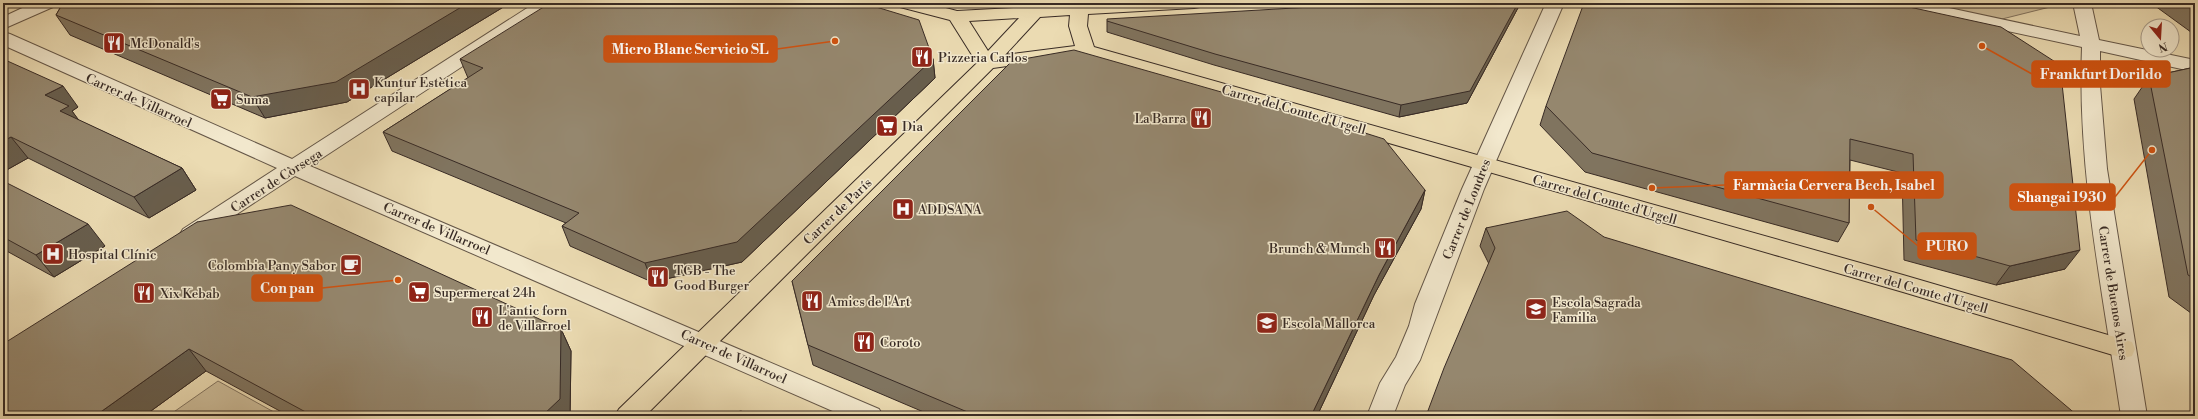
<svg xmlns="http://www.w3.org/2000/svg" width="2198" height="419" font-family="'Libre Bodoni',serif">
  <rect width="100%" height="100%" fill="#ebdbb2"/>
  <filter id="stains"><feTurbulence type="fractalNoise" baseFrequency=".005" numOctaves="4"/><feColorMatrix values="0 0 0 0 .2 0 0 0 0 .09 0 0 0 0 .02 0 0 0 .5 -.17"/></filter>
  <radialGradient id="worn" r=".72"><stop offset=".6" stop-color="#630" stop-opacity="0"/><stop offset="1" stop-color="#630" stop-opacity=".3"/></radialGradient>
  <path fill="#cdbd9a" stroke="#827460" d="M 1916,3 L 2058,3 L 2058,5 L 1998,20 Z
    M 218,381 L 281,416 L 168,416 Z"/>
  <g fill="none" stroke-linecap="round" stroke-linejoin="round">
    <g stroke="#655748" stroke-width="2">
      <path id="minor" d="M 33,3 L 56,3 L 53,7 L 3,29 L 3,17 Z
        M 535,3 L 556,3 L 553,7 L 310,166 L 879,409 L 883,416 L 844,416 L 295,176 L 199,239 L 191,242 L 183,239 L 180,234 L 183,229 L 277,168 L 3,45 L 3,32 L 10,34 L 292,159 Z
        M 1546,3 L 1564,3 L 1484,189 L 1420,360 L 1405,385 L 1393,416 L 1367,416 L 1380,383 L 1396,357 L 1409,326 L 1415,304 L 1462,189 Z
        M 1892,3 L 1926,3 L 2080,36 L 2073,3 L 2091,3 L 2099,40 L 2195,60 L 2195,72 L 2100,51 L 2100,85 L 2107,169 L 2147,416 L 2121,416 C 2103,294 2077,171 2082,47 L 1901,8 L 1895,7 Z"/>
    </g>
    <g stroke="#382b25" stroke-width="2">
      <path id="major" d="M 897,3 L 927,3 L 957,11 L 1030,7 L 1033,3 L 1052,3 L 1050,6 L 1096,3 L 1203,3 L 1200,7 L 1194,8 L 1088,14 L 1087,26 L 1094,47 L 1903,275 L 2132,342 L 2135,349 L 2132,356 L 2123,358 L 1903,292 L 1192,86 L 1086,57 L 1063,58 L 993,68 L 645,416 L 615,416 L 619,409 L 977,63 L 950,20 L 900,7 ZM 1070,15 L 1069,26 L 1075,46 L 1005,55 L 1040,17 ZM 1019,18 L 988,51 L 969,21 Z"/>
    </g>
    <use href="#minor" fill="#f2e8cd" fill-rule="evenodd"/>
    <use href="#major" fill="#ebdbb2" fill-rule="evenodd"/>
  </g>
  <path fill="#80745f" stroke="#382b25" d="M 63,3 L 510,3 L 347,102 L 265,118 L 70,35 L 56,15 Z
    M 1891,3 L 2065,269 L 1996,285 L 1904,260 L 1902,173 L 1850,160 L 1849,223 L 1838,242 L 1585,172 L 1540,125 L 1546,106 Z
    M 2151,3 L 2195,3 L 2195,35 Z
    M 1519,6 L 1467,103 L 1399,117 L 1214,65 L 1107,32 L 1107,21 Z
    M 3,59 L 78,107 L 72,111 L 78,120 L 182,168 L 196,190 L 149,218 L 28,158 L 3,172 Z
    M 460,59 L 933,59 L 935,78 L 742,262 L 652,282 L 570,246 L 562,226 L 566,223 L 392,151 L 383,132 L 468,78 Z
    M 2195,67 L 2195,316 L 2169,297 L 2134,99 L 2149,77 Z
    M 3,181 L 105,246 L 54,277 L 3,249 Z
    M 1425,190 L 1421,209 L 1374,295 L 1317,416 L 933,416 L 813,365 L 792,281 Z
    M 197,222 L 561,329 L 571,351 L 570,416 L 289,416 L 206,371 L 144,416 L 3,416 Z
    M 1486,228 L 1604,237 L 1489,264 L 1480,246 Z"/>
  <path fill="#685e4d" stroke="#382b25" d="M 468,3 L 510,3 L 347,102 L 265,118 L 252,97 Z
    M 1518,3 L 1520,3 L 1519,6 L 1467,103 L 1399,117 L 1401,105 Z
    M 933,59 L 935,78 L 742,262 L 652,282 L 645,263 Z
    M 63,86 L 78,107 L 72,111 L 84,127 L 75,132 L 45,95 Z
    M 11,137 L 28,158 L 3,172 L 3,141 Z
    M 182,168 L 196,190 L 149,218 L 134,197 Z
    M 1425,190 L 1421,209 L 1374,295 L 1317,416 L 1311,416 L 1379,275 Z
    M 88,224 L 105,246 L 54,277 L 36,255 Z
    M 2080,250 L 2065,269 L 1996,285 L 2010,266 Z
    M 3,300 L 8,305 L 3,308 Z
    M 561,329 L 571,351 L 570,416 L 542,416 Z
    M 189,349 L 206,371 L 144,416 L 95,416 Z"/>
  <path fill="#95876e" stroke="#382b25" d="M 63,3 L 468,3 L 336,82 L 252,97 L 56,15 Z
    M 550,3 L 863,3 L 919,20 L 933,59 L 737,242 L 645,263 L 562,226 L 579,213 L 383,132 L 483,68 L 460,59 Z
    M 1379,3 L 1518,3 L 1470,91 L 1401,105 L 1215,54 L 1107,21 L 1107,19 Z
    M 1584,3 L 1891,3 L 2001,27 L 2060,65 L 2080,250 L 2010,266 L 1916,240 L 1913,154 L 1850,139 L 1849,223 L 1592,153 L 1546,106 Z
    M 2188,3 L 2195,3 L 2195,8 Z
    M 1074,50 L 1365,133 L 1384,139 L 1425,190 L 1379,275 L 1311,416 L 977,416 L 808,345 L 792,281 L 1012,61 Z
    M 3,59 L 63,86 L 45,95 L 69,106 L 60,111 L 182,168 L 134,197 L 11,137 L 3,141 Z
    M 2195,67 L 2195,279 L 2188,275 L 2149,77 Z
    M 3,181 L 88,224 L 36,255 L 3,237 Z
    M 291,205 L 561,329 L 560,399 L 542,416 L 313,416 L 189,349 L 95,416 L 3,416 L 3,344 L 197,222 Z
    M 1567,211 L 1604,237 L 2012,360 L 2078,416 L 1426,416 L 1444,368 L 1495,248 L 1486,228 Z
    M 741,411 L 753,416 L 719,416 Z"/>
  <defs>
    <g id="restaurant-square" transform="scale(1.15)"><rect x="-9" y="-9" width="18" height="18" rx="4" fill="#8f2418" stroke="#f2e8cd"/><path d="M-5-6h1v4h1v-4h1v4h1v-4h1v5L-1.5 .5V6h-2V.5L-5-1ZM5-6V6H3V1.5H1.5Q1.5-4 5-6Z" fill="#fff"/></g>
    <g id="hospital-square" transform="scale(1.15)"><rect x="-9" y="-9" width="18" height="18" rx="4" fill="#8f2418" stroke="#f2e8cd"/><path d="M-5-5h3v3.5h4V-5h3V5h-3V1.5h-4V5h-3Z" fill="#fff"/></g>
    <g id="supermarket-square" transform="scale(1.15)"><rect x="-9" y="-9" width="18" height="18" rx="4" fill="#8f2418" stroke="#f2e8cd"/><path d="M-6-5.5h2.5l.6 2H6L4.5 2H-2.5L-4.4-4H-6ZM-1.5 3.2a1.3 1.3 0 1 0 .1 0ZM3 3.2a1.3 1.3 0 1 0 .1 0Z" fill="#fff"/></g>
    <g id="cafe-square" transform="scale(1.15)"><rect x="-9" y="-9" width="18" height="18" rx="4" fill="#8f2418" stroke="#f2e8cd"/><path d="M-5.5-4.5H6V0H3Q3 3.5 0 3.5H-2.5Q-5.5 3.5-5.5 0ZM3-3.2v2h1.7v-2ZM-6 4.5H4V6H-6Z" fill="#fff"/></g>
    <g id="school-square" transform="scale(1.15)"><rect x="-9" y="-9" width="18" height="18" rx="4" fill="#8f2418" stroke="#f2e8cd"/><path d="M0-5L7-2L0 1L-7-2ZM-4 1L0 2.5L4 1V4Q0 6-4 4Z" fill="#fff"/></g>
  </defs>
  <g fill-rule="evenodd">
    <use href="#restaurant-square" x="114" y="43"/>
    <use href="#restaurant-square" x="922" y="57"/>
    <use href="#hospital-square" x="359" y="89"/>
    <use href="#supermarket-square" x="221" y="99"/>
    <use href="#restaurant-square" x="1201" y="118"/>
    <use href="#supermarket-square" x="887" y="126"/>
    <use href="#hospital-square" x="903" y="209"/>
    <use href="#restaurant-square" x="1385" y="248"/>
    <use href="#hospital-square" x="53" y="254"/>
    <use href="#cafe-square" x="351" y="265"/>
    <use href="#restaurant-square" x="658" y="277"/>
    <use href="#supermarket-square" x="419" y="292"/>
    <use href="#restaurant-square" x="144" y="293"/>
    <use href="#restaurant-square" x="812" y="301"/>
    <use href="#school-square" x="1536" y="309"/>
    <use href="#restaurant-square" x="482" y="317"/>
    <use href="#school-square" x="1267" y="323"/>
    <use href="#restaurant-square" x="864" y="342"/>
  </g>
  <g text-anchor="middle" stroke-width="3" stroke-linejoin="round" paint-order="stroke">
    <g font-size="13" fill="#382b25" stroke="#f2e8cd" text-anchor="start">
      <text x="130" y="48">McDonald's</text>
      <text x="938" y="62">Pizzeria Carlos</text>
      <text x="374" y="87">Kuntur Estètica<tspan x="374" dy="15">capilar</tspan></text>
      <text x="236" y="104">Suma</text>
      <text x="1186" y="123" text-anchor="end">La Barra</text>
      <text x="902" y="131">Dia</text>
      <text x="918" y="214">ADDSANA</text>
      <text x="1370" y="253" text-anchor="end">Brunch &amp; Munch</text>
      <text x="68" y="259">Hospital Clínic</text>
      <text x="336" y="270" text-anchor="end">Colombia Pan y Sabor</text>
      <text x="674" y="275">TGB - The<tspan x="674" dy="15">Good Burger</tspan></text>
      <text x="434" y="297">Supermercat 24h</text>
      <text x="160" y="298">Xix Kebab</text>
      <text x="828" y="306">Amics de l'Art</text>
      <text x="1552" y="307">Escola Sagrada<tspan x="1552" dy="15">Familia</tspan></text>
      <text x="498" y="315">L'antic forn<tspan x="498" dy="15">de Villarroel</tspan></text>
      <text x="1282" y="328">Escola Mallorca</text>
      <text x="880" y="347">Coroto</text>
    </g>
    <g font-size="13" fill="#382b25" stroke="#f2e8cd">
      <text transform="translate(139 100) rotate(24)" y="5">Carrer de Villarroel</text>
      <text transform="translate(1294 109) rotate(16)" y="5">Carrer del Comte d'Urgell</text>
      <text transform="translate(276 180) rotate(-33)" y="5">Carrer de Còrsega</text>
      <text transform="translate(1605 199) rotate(16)" y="5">Carrer del Comte d'Urgell</text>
      <text transform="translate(1466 209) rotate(-68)" y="5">Carrer de Londres</text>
      <text transform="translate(837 211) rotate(-44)" y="5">Carrer de París</text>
      <text transform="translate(437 228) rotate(23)" y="5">Carrer de Villarroel</text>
      <text transform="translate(1916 288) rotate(16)" y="5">Carrer del Comte d'Urgell</text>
      <text transform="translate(2114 293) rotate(81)" y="5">Carrer de Buenos Aires</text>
      <text transform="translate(734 356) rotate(24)" y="5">Carrer de Villarroel</text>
    </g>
  </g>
  <path fill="none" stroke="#ce5210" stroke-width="1.5" d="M835 41L777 49M1982 46L2032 74M1652 188L1725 185M2152 150L2115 197M1871 207L1918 246M398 280L322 288"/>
  <g fill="#ce5210" stroke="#f2e8cd" stroke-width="1.5">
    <circle cx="835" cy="41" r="4"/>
    <circle cx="1982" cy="46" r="4"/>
    <circle cx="1652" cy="188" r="4"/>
    <circle cx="2152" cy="150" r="4"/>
    <circle cx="1871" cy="207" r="4"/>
    <circle cx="398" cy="280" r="4"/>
  </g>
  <g fill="#ce5210" stroke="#ce5210" stroke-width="1.5">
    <rect x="604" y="36" width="173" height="26" rx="4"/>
    <rect x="2032" y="61" width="138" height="26" rx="4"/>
    <rect x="1725" y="172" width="218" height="26" rx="4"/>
    <rect x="2010" y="184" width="105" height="26" rx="4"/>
    <rect x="1918" y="233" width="58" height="26" rx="4"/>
    <rect x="252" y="275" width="70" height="26" rx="4"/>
  </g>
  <g font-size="14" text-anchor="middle" font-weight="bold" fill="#fff">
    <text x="690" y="54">Micro Blanc Servicio SL</text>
    <text x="2101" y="79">Frankfurt Dorildo</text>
    <text x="1834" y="190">Farmàcia Cervera Bech, Isabel</text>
    <text x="2062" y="202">Shangai 1930</text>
    <text x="1947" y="251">PURO</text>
    <text x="287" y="293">Con pan</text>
  </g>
  <rect width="2198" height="419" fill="none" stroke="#ebdbb2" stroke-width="16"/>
  <rect x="4" y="4" width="2190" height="411" fill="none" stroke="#382b25" stroke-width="2"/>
  <rect x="8" y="8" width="2182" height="403" fill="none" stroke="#382b25"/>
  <g transform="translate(2160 38) rotate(162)"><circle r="19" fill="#f2e8cd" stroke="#a89c8a"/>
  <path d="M0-3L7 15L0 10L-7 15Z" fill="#8f2418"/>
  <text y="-6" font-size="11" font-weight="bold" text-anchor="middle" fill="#382b25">N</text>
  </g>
  <rect width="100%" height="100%" filter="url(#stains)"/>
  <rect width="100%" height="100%" fill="url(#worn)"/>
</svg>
